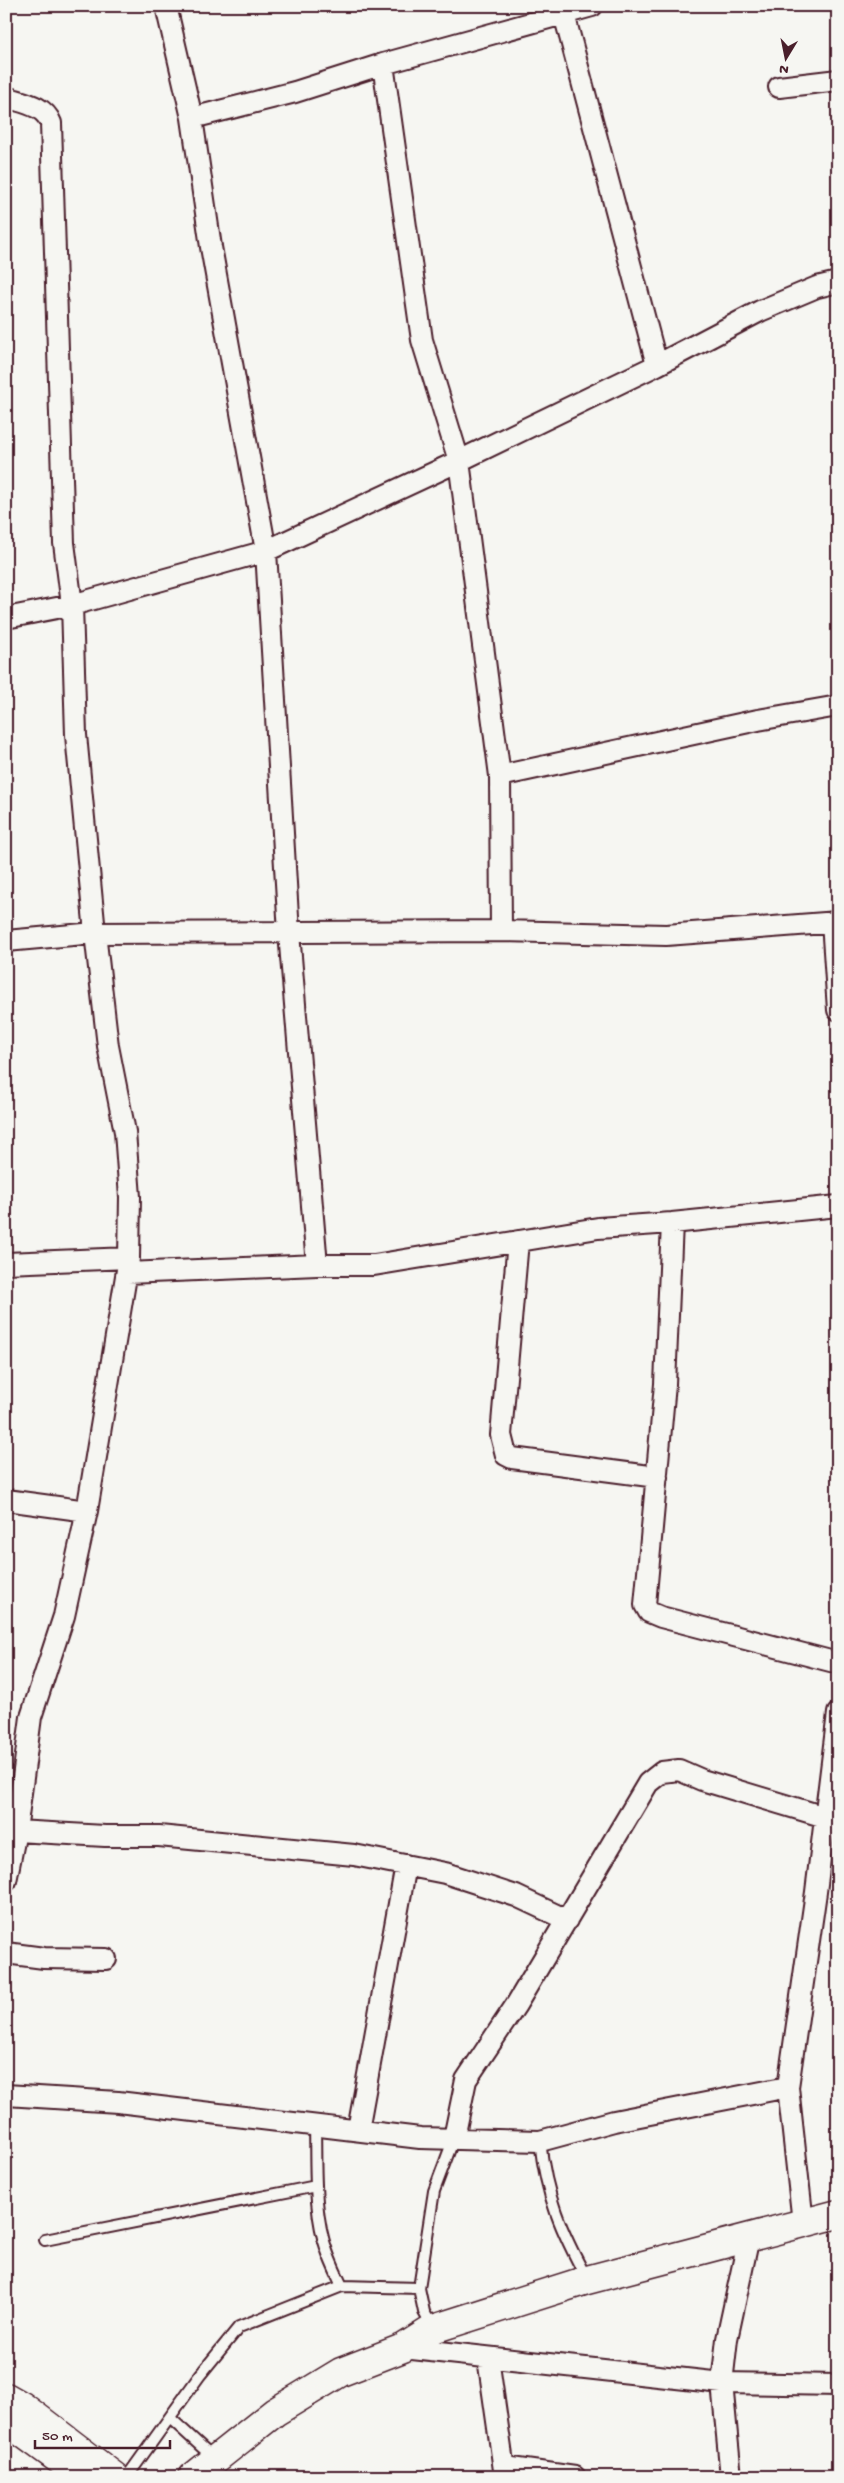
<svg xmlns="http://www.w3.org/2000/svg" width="844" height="2483" font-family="'Gochi Hand',sans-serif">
  <rect width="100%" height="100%" fill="#f6f6f2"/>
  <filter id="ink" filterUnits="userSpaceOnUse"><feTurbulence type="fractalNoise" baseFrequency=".02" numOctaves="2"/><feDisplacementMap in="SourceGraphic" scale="10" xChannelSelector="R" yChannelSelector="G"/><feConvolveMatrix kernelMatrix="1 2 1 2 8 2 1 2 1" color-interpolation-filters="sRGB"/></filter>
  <g filter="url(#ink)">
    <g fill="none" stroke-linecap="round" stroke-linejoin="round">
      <g stroke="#4a1f2b" stroke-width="14">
        <path id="lane" d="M 315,2125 C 316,2166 313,2212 327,2251 C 331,2263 337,2275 342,2286
          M 540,2141 C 546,2196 561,2231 587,2279
          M 45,2240 L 316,2186
          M 433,2328 L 424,2312 L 419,2288 L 434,2191 L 454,2138
          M 170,2418 L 214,2458
          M 127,2477 L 200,2375 L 239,2327 L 342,2286 L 419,2288"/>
      </g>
      <g stroke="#4a1f2b" stroke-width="24">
        <path id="street" d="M 166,6 L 192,118 L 211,247 L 266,551 L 289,933 L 317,1265
          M 564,14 L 657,365
          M 383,64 L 422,340 L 459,461 L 500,776 L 501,931
          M 779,87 L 838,80
          M 6,97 C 23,103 44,105 51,123 L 64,543 L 72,605 L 76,735 L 95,933 L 108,1046 L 125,1132 L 130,1197 L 129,1258 L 87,1511 L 64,1616 L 31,1717 L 16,1831 L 6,1881
          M 192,118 L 295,92 L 383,64 L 592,6
          M 6,618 L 72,605 L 266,551 L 459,461 L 657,365 L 760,311 L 817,287 L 838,282
          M 500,776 L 758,720 L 838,706
          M 832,922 L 838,1010
          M 6,941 L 95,933 L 501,931 L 666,935 L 838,922
          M 672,1223 L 665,1384 L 645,1605 L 649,1612 L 661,1617 L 838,1663
          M 518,1241 L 501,1435 L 506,1455 L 512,1458 L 657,1477
          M 6,1263 L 129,1258
          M 127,1273 L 317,1265 L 374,1265 L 598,1228 L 672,1223 L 838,1206
          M 6,1500 L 87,1511
          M 16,1831 L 105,1836 L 159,1836 L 354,1855 L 445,1873 L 516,1896 L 567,1920
          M 6,1953 L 44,1958 L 106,1959
          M 6,2095 L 118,2102 L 420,2138 L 540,2141 L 614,2121 L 788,2087
          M 358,2130 L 406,1865
          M 454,2138 L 466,2080 L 516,2005 L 648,1783 L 662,1772 L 679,1770 L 702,1780 L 825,1817
          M 803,2223 L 788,2087 L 816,1892 L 838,1713
          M 403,2348 L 722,2383 L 838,2385
          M 488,2358 L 505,2477
          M 504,2467 L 575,2477
          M 731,2477 L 722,2383 L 727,2339 L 749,2237"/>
      </g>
      <g stroke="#4a1f2b" stroke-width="31">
        <path id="secondary" d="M 193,2477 L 275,2412 L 341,2372 L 403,2348 L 433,2329 L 587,2280 L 838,2214"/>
      </g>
      <g stroke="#4a1f2b" stroke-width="31">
        <path id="highway" d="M 6,2397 L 22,2406 L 115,2477
          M 6,2421 L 83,2477"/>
      </g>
      <use href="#lane" stroke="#f6f6f2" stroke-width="10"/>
      <use href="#street" stroke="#f6f6f2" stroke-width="20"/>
      <use href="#secondary" stroke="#f6f6f2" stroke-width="28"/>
      <use href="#highway" stroke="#f6f6f2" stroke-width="28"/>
    </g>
  </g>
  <rect width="844" height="2483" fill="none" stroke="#f6f6f2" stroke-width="25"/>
  <rect x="12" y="12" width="819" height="2458" fill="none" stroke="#4a1f2b" stroke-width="2" filter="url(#ink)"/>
  <g transform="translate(786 58) rotate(190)" stroke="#f6f6f2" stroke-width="4" paint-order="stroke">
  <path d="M0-4L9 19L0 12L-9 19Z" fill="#4a1f2b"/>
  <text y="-8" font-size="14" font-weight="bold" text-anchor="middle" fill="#4a1f2b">N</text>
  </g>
  <path d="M35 2440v8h135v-8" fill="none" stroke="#4a1f2b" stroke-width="2.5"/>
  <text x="42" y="2440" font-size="15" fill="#4a1f2b" stroke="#f6f6f2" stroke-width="4" paint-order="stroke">50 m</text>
</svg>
